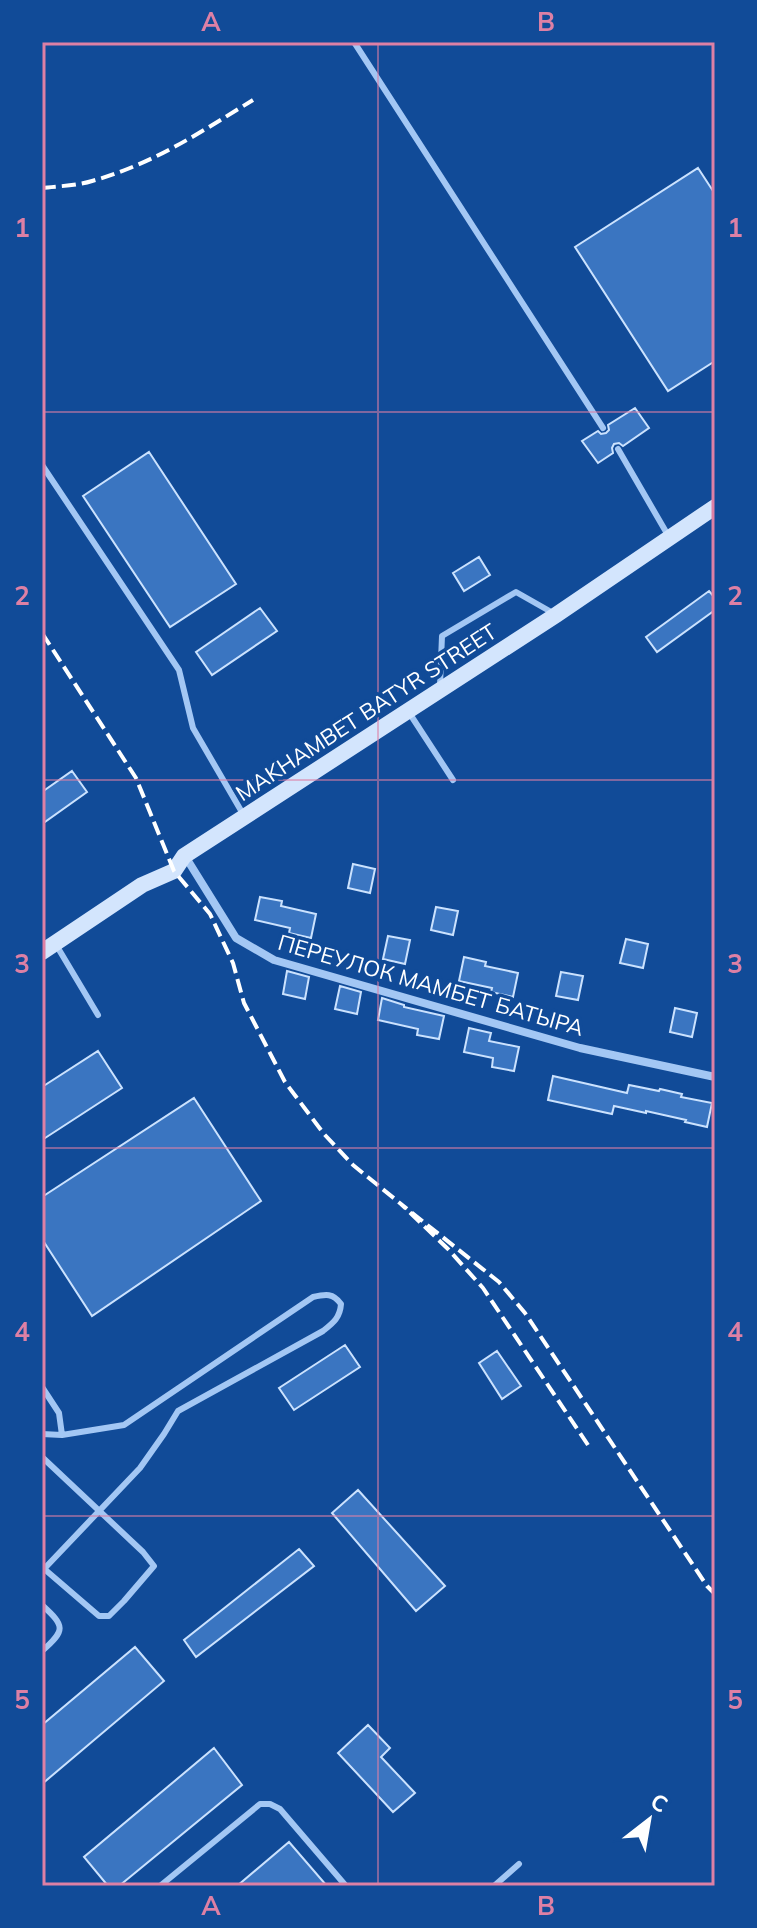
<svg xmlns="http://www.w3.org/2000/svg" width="757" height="1928" font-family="Mulish,sans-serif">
  <rect width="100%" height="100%" fill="#114b98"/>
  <path fill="#3a75c1" stroke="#cbe2fe" stroke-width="2" d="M 698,168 L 715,194 L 715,361 L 668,391 L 575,247 Z
    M 635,408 L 649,428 L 623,446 L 619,443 L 614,444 L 612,448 L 613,453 L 598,463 L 582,441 L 598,431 L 601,434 L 606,433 L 609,430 L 608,425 Z
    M 149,452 L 236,584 L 170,627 L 83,496 Z
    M 479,557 L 490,575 L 464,591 L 453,573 Z
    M 709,591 L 715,598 L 715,610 L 657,652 L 646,637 Z
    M 260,608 L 277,631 L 212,675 L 196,652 Z
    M 72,771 L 87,792 L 42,824 L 42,792 Z
    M 353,864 L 375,869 L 370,893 L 348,888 Z
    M 260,897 L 282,901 L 281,906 L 316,914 L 311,938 L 289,933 L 290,928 L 255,920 Z
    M 436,907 L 458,911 L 453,935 L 431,930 Z
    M 388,936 L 410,940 L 405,964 L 383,959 Z
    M 626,939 L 648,944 L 643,968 L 620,963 Z
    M 464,957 L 486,962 L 485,966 L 518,973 L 513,997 L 491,992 L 492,988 L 459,981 Z
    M 287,971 L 309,977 L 305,999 L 283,994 Z
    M 561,972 L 583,976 L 578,1000 L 556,996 Z
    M 340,986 L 361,992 L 357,1014 L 335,1009 Z
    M 382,998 L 404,1005 L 404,1007 L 444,1016 L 439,1039 L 417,1035 L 418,1029 L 378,1020 Z
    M 675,1008 L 697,1013 L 692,1037 L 670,1032 Z
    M 469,1028 L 491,1033 L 489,1041 L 519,1047 L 514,1071 L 492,1067 L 493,1058 L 464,1052 Z
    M 98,1051 L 122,1088 L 42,1140 L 42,1087 Z
    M 553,1076 L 627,1093 L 629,1085 L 659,1091 L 660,1089 L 682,1094 L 681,1097 L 712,1103 L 707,1127 L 685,1122 L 686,1120 L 646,1111 L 646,1113 L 614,1106 L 612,1114 L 548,1100 Z
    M 194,1098 L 261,1201 L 92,1316 L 42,1239 L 42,1197 Z
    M 345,1345 L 360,1367 L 294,1410 L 279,1388 Z
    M 497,1351 L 521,1386 L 502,1399 L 479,1363 Z
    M 358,1490 L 445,1586 L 416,1611 L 332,1513 Z
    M 299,1549 L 314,1566 L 196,1657 L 184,1640 Z
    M 135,1647 L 164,1681 L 42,1784 L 42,1725 Z
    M 368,1725 L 390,1748 L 381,1757 L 415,1793 L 393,1812 L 338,1753 Z
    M 214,1748 L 242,1785 L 119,1886 L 108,1886 L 84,1857 Z
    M 289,1842 L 327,1886 L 237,1886 Z"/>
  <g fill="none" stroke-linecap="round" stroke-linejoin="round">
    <path stroke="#a3c7f4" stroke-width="6" d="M 354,42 L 603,428
      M 618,449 L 669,537
      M 42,465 L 179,670 L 193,728 L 243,814
      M 440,685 L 442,636 L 516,592 L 553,613
      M 408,711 L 453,780
      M 55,943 L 98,1015
      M 42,1387 L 59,1413 L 62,1435 L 42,1434
      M 42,1457 L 143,1552 L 154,1566 L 124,1601 L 109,1616 L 99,1616 L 42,1567
      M 44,1569 L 140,1468 L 164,1434 L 178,1411 L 323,1331 C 333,1323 340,1318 341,1304 C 333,1293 326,1294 313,1297 L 124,1425 L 62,1435
      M 42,1605 C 65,1626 66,1630 42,1651
      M 160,1886 L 260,1804 L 270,1804 L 280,1809 L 346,1886
      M 494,1886 L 519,1864"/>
    <path stroke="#a3c7f4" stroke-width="8" d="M 185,856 L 236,938 L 274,960 L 580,1048 L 715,1077"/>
    <path stroke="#d3e5fd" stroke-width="16" d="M 42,952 L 142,885 L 174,871 L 184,856 L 556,615 L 715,507"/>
    <path stroke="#fff" stroke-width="4" stroke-dasharray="14 6" stroke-linecap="butt" d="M 42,188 C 58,186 76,186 92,181 C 153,164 199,133 253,100
      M 42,633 L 136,778 L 174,871 L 210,914 L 233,963 L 244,1003 L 285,1082 L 324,1134 L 353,1165 L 401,1204
      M 588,1445 L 483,1288 L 448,1249 L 401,1204 L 499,1282 L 525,1313 L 707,1586 L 715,1594"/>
  </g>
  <path fill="none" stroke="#dd80a5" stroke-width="2" stroke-opacity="0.55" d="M 378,42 L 378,1886M 42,412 L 715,412M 42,780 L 715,780M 42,1148 L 715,1148M 42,1516 L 715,1516"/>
  <g text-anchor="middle" stroke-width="7" stroke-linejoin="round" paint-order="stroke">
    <g font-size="22" fill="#fff" stroke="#114b98">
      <text transform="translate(366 712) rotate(-33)" y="8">MAKHAMBET BATYR STREET</text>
      <text transform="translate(431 985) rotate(16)" y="8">ПЕРЕУЛОК МАМБЕТ БАТЫРА</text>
    </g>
  </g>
  <rect width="757" height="1928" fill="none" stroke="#114b98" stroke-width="88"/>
  <g transform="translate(649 1820) rotate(31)" stroke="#114b98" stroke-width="6" paint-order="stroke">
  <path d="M0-6L14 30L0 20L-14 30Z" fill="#ffffff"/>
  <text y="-12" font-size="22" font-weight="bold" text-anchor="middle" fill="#ffffff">С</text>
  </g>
  <rect x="44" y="44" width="669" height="1840" fill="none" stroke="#dd80a5" stroke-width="3"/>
  <g font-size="26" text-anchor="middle" font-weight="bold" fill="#dd80a5">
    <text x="211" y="31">A</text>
    <text x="546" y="31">B</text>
    <text x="22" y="237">1</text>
    <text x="735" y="237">1</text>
    <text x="22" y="605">2</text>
    <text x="735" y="605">2</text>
    <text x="22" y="973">3</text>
    <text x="735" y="973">3</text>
    <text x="22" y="1341">4</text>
    <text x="735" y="1341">4</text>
    <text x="22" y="1709">5</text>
    <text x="735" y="1709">5</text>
    <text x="211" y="1915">A</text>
    <text x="546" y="1915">B</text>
  </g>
</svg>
